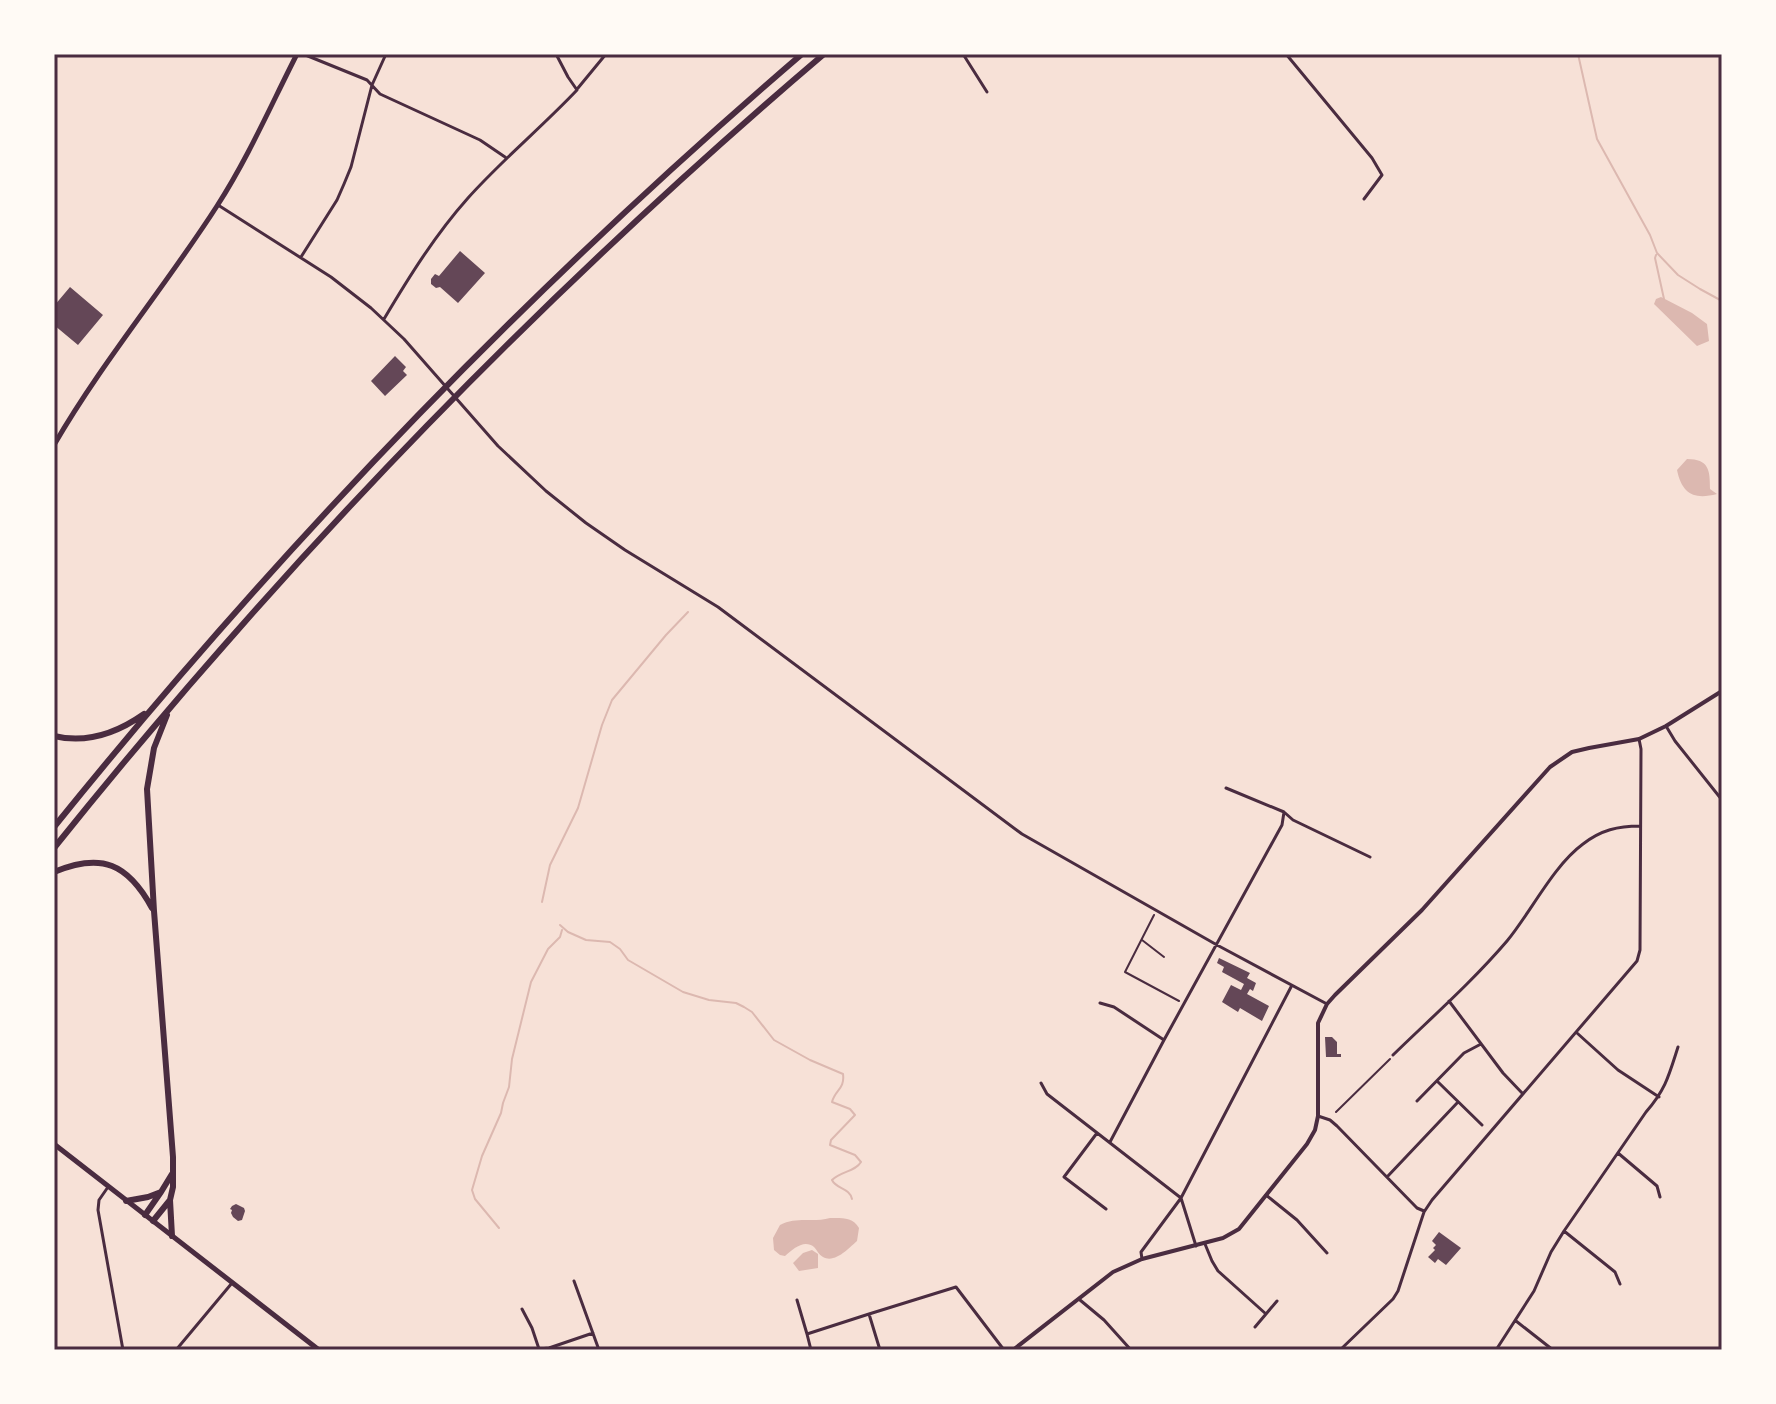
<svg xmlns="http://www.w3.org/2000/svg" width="1776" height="1404" font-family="'Fira Sans Condensed',sans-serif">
  <rect width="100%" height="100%" fill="#f7e1d7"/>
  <path fill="#dcb8b0" d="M 1661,297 L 1692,313 L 1707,324 L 1709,341 L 1697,346 L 1654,304 L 1656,299 Z
    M 1687,459 C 1709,459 1710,470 1710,489 L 1717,494 C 1694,500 1682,494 1677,470 Z
    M 830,1218 C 842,1218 853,1217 859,1228 L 857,1241 C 850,1247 835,1264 823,1257 C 819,1255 817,1250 814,1247 C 804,1239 793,1249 785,1256 L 780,1255 L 774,1250 L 773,1238 L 780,1225 C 797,1216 813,1223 830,1218 Z
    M 812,1250 L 818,1254 L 818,1268 L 799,1271 L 793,1263 L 803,1253 Z"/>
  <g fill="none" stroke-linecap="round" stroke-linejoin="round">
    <path stroke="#dcb8b0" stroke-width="2" d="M 1578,54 L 1597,139 L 1650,235 L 1657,253 L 1678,275 L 1700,289 L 1722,301
      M 1656,255 L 1655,258 L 1664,299
      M 542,902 L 550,865 L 578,808 L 602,725 L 612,700 L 666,635 L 688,612
      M 560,925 L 568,932 L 586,940 L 610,942 L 620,949 L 628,960 L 683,992 L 709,1000 L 736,1003 L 744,1007 L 752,1012 L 774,1040 L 810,1060 L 843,1074 C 845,1089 835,1090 832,1102 L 850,1109 L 855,1115 L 831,1140 L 830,1145 L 855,1155 L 861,1162 C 855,1172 841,1171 832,1180 C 836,1189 850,1188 852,1199
      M 499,1228 L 475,1199 L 472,1190 L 482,1156 L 501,1113 L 503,1103 L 509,1087 L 512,1059 L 531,982 L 548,949 L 560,937 L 562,930"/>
  </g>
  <path fill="#644757" d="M 460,251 L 485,273 L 458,303 L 440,287 L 436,288 L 431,284 L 431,279 L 435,274 L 439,276 Z
    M 70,287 L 103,315 L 78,345 L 54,325 L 54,306 Z
    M 395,356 L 406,367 L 403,371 L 407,375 L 385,396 L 371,381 Z
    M 1219,958 L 1250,973 L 1247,978 L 1256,983 L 1253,991 L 1250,989 L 1247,994 L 1269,1006 L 1262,1021 L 1240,1008 L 1238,1012 L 1222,1002 L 1231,985 L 1241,990 L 1244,984 L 1222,972 L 1224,967 L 1217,963 Z
    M 1325,1037 L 1332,1037 L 1337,1042 L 1337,1054 L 1341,1054 L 1341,1057 L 1326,1057 Z
    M 236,1204 L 244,1208 L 245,1211 L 242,1220 L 238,1221 L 233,1217 L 231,1213 L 232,1210 L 230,1209 L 232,1206 Z
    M 1439,1232 L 1461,1248 L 1446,1265 L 1438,1259 L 1435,1263 L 1428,1257 L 1435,1250 L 1433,1248 L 1436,1245 L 1432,1241 Z"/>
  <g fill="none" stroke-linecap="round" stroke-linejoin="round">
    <path stroke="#4a2c40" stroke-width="2" d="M 1154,915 L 1125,972 L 1179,1001
      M 1142,940 L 1164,957
      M 1336,1112 L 1390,1059"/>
    <path stroke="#4a2c40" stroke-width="3" d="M 303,54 L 367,80 L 380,94 L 480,140 L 505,157
      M 963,54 L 987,92
      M 1286,54 L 1372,158 L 1382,175 L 1364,199
      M 578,88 L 606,54
      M 218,205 L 331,277 L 371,308 L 404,339 L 498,446 L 546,491 L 586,523 L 625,550 L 718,607 L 1022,834 L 1217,945 L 1327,1004
      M 301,257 L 337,200 L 344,184 L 351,167 L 372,85 L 386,54
      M 384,319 C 409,277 435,235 468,198 C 502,160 542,127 577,90 L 568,77 L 556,54
      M 1666,726 L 1675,741 L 1722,800
      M 1226,788 L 1284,812 L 1293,820 L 1370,857
      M 1449,1001 L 1503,1073 L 1523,1094
      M 1100,1003 L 1114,1007 L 1164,1040
      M 1577,1033 L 1618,1070 L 1659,1097
      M 1393,1055 C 1431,1018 1472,982 1507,941 C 1531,912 1553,866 1583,844 C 1601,830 1618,826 1640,826
      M 1437,1081 L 1482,1125
      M 1041,1083 L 1047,1094 L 1181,1198 L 1196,1246
      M 1417,1101 L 1464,1053 L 1481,1044
      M 1318,1116 L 1330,1120 L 1337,1126 L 1417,1208 L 1424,1211
      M 1097,1133 L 1064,1177 L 1106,1209
      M 1110,1142 L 1164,1040 L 1282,825 L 1284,812
      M 1618,1153 L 1657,1186 L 1660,1197
      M 1387,1177 L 1458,1102
      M 108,1187 L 99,1200 L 98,1210 L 123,1350
      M 1266,1195 L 1297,1220 L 1327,1253
      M 1564,1231 L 1615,1272 L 1620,1284
      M 1205,1244 L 1212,1261 L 1218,1271 L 1266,1314
      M 1142,1259 L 1141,1252 L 1181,1198 L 1291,987
      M 574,1281 L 599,1350
      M 797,1300 L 807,1334 L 869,1314
      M 1080,1300 L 1104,1320 L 1131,1350
      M 522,1309 L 532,1328 L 539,1349 L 549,1348 L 593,1333
      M 1516,1321 L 1553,1350
      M 1255,1327 L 1277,1301
      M 807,1334 L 811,1350
      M 176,1350 L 232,1283
      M 880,1350 L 869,1314 L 956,1287 L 1004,1350
      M 1340,1350 L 1393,1299 L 1398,1291 L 1424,1212 L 1432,1200 L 1637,961 L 1640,950 L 1641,749 L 1639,739
      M 1496,1350 L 1534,1291 L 1551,1252 L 1564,1231 L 1646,1112 C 1666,1089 1669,1075 1678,1047"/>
    <path stroke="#4a2c40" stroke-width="4" d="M 1013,1350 L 1113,1272 L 1142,1259 L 1223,1238 L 1239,1229 L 1307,1144 L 1315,1130 L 1318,1116 L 1318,1023 L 1327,1004 L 1335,995 L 1422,910 L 1550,767 L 1572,752 L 1589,748 L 1639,739 L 1666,726 L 1722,691"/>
    <path stroke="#4a2c40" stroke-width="5" d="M 54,445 C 102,362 165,287 217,206 C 248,158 271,105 297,54"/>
    <path stroke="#4a2c40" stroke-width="5" d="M 54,1144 L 319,1350"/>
    <path stroke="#4a2c40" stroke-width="6" d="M 54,736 C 87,744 117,733 144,714
      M 54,827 C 280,547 529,288 802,54
      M 54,848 C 285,560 543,293 824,54
      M 54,872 C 102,852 128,864 152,908
      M 170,1200 L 172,1236
      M 126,1201 L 148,1197 L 161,1192 L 172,1174
      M 145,1215 L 161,1192
      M 153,1221 L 170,1200 L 173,1187 L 173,1157 L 154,911 L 147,789 L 154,748 L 167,715"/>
  </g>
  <rect width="1776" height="1404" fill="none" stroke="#fffaf5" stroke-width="112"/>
  <rect x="56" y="56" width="1664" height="1292" fill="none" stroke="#4a2c40" stroke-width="3"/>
</svg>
